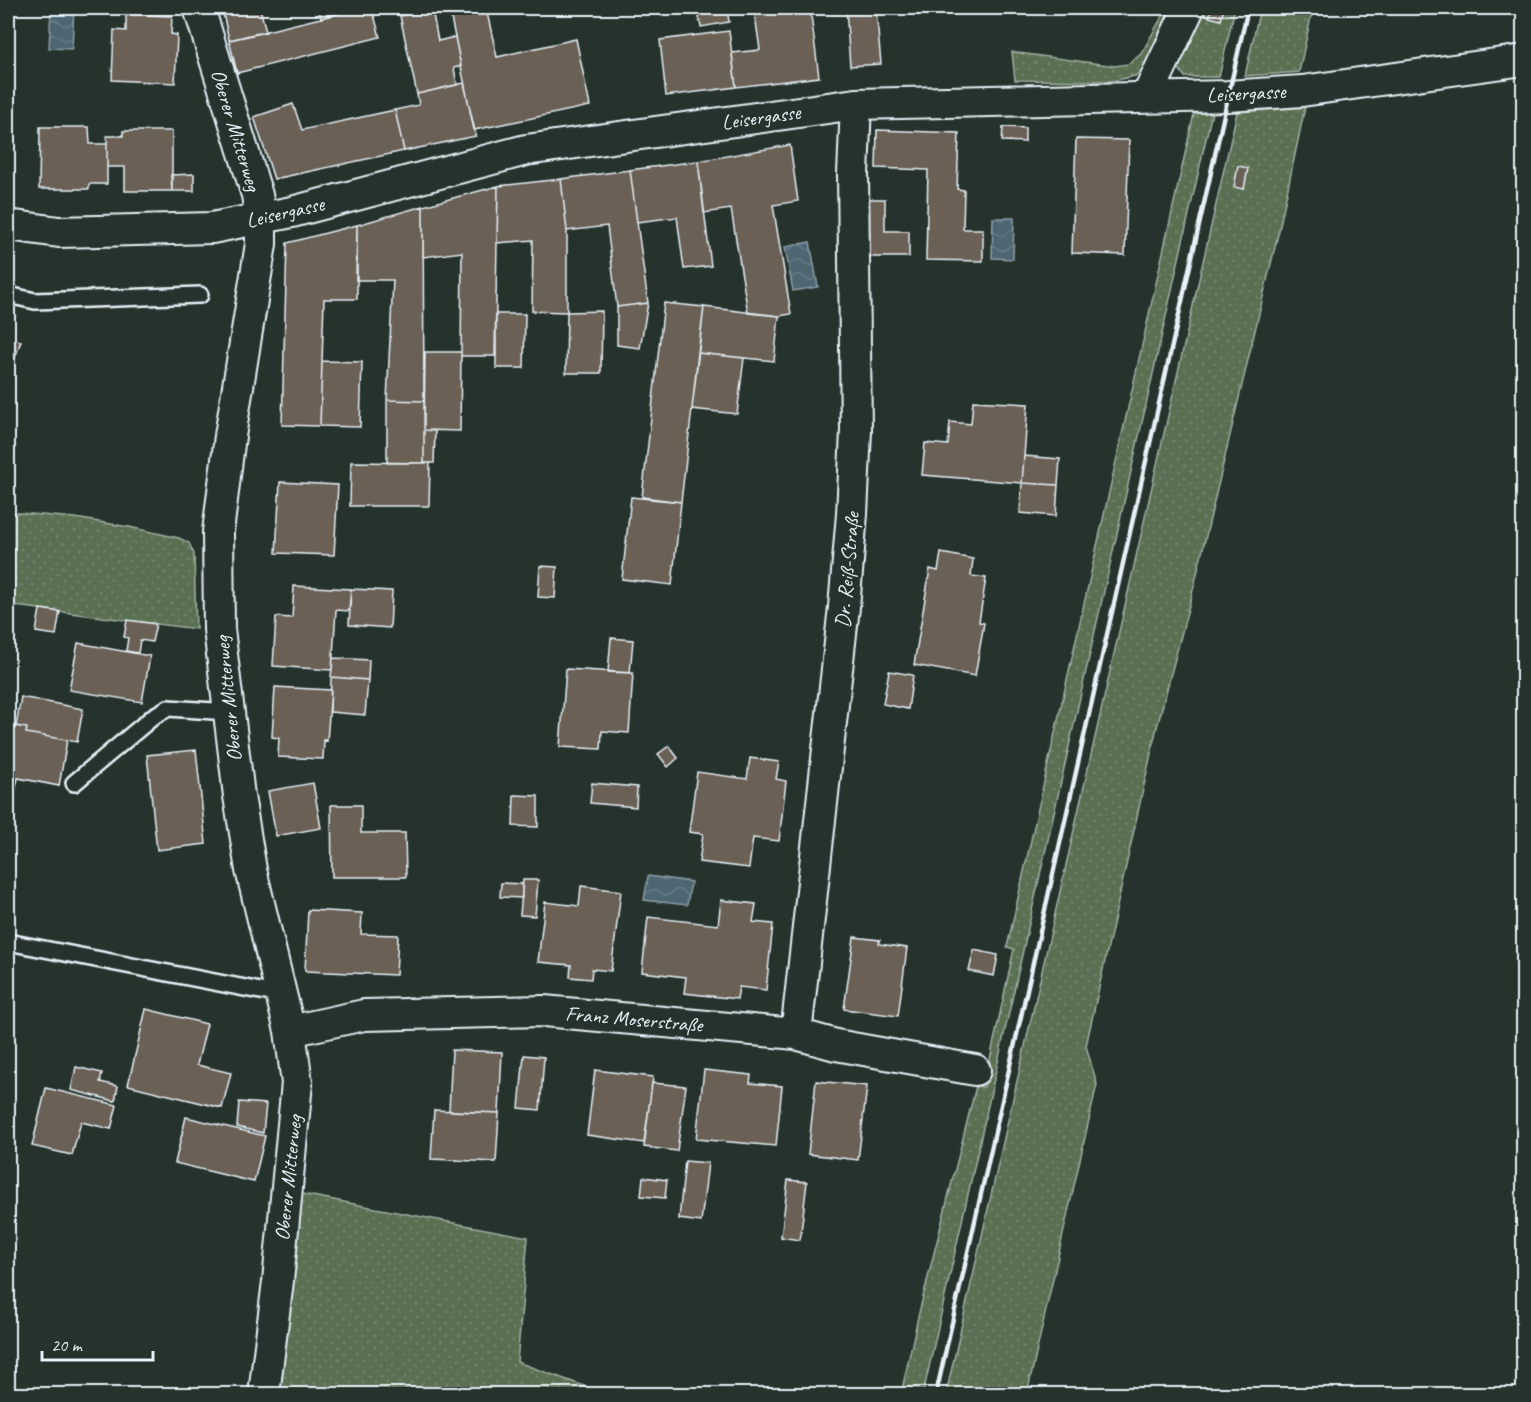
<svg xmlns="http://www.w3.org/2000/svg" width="1531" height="1402" font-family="Caveat,sans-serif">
  <defs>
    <pattern id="grass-dots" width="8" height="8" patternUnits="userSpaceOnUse" patternTransform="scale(1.5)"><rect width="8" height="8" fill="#5a6f52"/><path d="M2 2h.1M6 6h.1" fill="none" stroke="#72846c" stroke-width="1.8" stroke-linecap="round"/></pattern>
    <pattern id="water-waves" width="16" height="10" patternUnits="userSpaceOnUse" patternTransform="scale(1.5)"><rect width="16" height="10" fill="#4d6672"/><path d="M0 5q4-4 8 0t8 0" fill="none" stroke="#677c87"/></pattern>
  </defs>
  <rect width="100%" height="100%" fill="#26332d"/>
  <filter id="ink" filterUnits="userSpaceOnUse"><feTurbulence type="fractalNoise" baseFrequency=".0167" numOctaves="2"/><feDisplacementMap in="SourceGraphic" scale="12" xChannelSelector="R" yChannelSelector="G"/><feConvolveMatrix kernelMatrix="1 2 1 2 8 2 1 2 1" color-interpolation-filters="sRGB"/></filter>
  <g filter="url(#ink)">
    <path fill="url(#grass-dots)" stroke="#a1b0a5" stroke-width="1.5" d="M 1167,8 L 1177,8 L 1148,66 L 1135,76 L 1112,81 L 1015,80 L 1012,52 L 1115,66 L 1128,64 L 1141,54 Z
      M 1200,8 L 1235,8 L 1219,77 L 1185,77 L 1177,66 Z
      M 1260,8 L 1313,8 L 1299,72 L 1245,76 Z
      M 1305,107 L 1279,230 L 1194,586 L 1156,731 L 1086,1046 L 1097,1084 L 1027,1394 L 946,1394 L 1237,112 Z
      M 1212,112 L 923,1394 L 901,1394 L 918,1317 L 976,1086 L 984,1087 L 1014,949 L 1007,947 L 1194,114 Z
      M 8,512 L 75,518 L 129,527 L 179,538 L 189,543 L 194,554 L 196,629 L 8,605 Z
      M 302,1194 L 528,1237 L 517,1362 L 606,1394 L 279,1394 Z"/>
    <path fill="url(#water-waves)" stroke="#8b9ea8" stroke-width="1.5" d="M 51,8 L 74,8 L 72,49 L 49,48 Z
      M 993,218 L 1014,218 L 1013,259 L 992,258 Z
      M 810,242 L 818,287 L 793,291 L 785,247 Z
      M 648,876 L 691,882 L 687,905 L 644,900 Z"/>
    <path fill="#6b6155" stroke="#e8f1f8" stroke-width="1.5" d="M 246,8 L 260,8 L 266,32 L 229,40 L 223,13 Z
      M 318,8 L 362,8 L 321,18 Z
      M 362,8 L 372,8 L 380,37 L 237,73 L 229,40 Z
      M 449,8 L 486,8 L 497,57 L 576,39 L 590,106 L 474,130 Z
      M 697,8 L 727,8 L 729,22 L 701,27 Z
      M 754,8 L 810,8 L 819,77 L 736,87 L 732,53 L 760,50 Z
      M 846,8 L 876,8 L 881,64 L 850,66 Z
      M 1212,8 L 1224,8 L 1221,20 L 1209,17 Z
      M 432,9 L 438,41 L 455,37 L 461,66 L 454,68 L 457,85 L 417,94 L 400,16 Z
      M 126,14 L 172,16 L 171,34 L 177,35 L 175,83 L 112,80 L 114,30 L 126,31 Z
      M 729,31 L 736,87 L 666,96 L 660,40 Z
      M 8,68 L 12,69 L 8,85 Z
      M 464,83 L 476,136 L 404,151 L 395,110 L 419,105 L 417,94 Z
      M 293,104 L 302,130 L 395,110 L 404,151 L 274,179 L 254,117 Z
      M 40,127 L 89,127 L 90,144 L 107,144 L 107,184 L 89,184 L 89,189 L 39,189 Z
      M 1003,127 L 1025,128 L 1025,142 L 1002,141 Z
      M 877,130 L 959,133 L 957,189 L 964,190 L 963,229 L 983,229 L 983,261 L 926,260 L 928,170 L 876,168 Z
      M 123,131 L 172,131 L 172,191 L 125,191 L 125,167 L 107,167 L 107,136 L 123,136 Z
      M 1076,139 L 1129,140 L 1125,255 L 1072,253 Z
      M 790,145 L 798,201 L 773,205 L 791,314 L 779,316 L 748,313 L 731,209 L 704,213 L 698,161 Z
      M 698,161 L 711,266 L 684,269 L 677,217 L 637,222 L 630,170 Z
      M 1238,166 L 1248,168 L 1244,189 L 1234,187 Z
      M 630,170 L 648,303 L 617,307 L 607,226 L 567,231 L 561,179 Z
      M 194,174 L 194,191 L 172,191 L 171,175 Z
      M 561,179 L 567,231 L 567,312 L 532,311 L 533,240 L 497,243 L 498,186 Z
      M 498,186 L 495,356 L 461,356 L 462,252 L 423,257 L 423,206 Z
      M 867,199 L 885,199 L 885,231 L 909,231 L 909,257 L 867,257 Z
      M 423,206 L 424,401 L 387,400 L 393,280 L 356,280 L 357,225 Z
      M 357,225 L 357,299 L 324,299 L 320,426 L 282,425 L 287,243 Z
      M 648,303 L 640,348 L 617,345 L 617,307 Z
      M 664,303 L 704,307 L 681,502 L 642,497 Z
      M 704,307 L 779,316 L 774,361 L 698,353 Z
      M 602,311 L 601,373 L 566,373 L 567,312 Z
      M 496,314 L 525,314 L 524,368 L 496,368 Z
      M 8,338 L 21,341 L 8,377 Z
      M 425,352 L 461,352 L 460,431 L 424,430 Z
      M 698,353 L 744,358 L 737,414 L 692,409 Z
      M 322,361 L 362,362 L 360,427 L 320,426 Z
      M 387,400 L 424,401 L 424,463 L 387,463 Z
      M 973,401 L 1028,404 L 1022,483 L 922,475 L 925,443 L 948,445 L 950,422 L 971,424 Z
      M 424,430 L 435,431 L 434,463 L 424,463 Z
      M 1024,456 L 1060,459 L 1058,485 L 1022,483 Z
      M 351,462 L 430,463 L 429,506 L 350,506 Z
      M 280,482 L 338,485 L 334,555 L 276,553 Z
      M 1022,483 L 1058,485 L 1056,516 L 1020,513 Z
      M 631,497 L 681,502 L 672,585 L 622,579 Z
      M 941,553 L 973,559 L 971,576 L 986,578 L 979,622 L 984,623 L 975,676 L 914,665 L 930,569 L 938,571 Z
      M 540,566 L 557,567 L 555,598 L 538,597 Z
      M 294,586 L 351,589 L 349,611 L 336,610 L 332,670 L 273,666 L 276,617 L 292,618 Z
      M 351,589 L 392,591 L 390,628 L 349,625 Z
      M 40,609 L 60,612 L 56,635 L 36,632 Z
      M 127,620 L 156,624 L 152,642 L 140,640 L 138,653 L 126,651 L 128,638 L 124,637 Z
      M 611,638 L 633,640 L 630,673 L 608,672 Z
      M 78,643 L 150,656 L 142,702 L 69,690 Z
      M 333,658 L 369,660 L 368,680 L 331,677 Z
      M 566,669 L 633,673 L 629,733 L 602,731 L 601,749 L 560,747 Z
      M 889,671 L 913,675 L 908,709 L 883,704 Z
      M 331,677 L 368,680 L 365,715 L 330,712 Z
      M 275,687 L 331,690 L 327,741 L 324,740 L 323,759 L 278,757 L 279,738 L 272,737 Z
      M 21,697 L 83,709 L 77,742 L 26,733 L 27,728 L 16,726 Z
      M 8,725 L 27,728 L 26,733 L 67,740 L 59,786 L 18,778 L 13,801 L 8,800 Z
      M 669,746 L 678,758 L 668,767 L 658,754 Z
      M 196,750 L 206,844 L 157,850 L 147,755 Z
      M 750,758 L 779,762 L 776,779 L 786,781 L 779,841 L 753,838 L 749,868 L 699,862 L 703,834 L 689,832 L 697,772 L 747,779 Z
      M 313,783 L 321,828 L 276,836 L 268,791 Z
      M 592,783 L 637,787 L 636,807 L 590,803 Z
      M 514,795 L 538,796 L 538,827 L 513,826 Z
      M 331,805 L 361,805 L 361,833 L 405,833 L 406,877 L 332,877 Z
      M 523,880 L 538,880 L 535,916 L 520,915 Z
      M 501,883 L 522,884 L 522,898 L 500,897 Z
      M 581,886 L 621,891 L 611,971 L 592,969 L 591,979 L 570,977 L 571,965 L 538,962 L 545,902 L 579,906 Z
      M 721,900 L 756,904 L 753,922 L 773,924 L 766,990 L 739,987 L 737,999 L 684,993 L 686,977 L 642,972 L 648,917 L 718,925 Z
      M 308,910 L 362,913 L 361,934 L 398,935 L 396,975 L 305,971 Z
      M 854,937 L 880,940 L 879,944 L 907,948 L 898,1016 L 844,1009 Z
      M 974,950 L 998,955 L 994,976 L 969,971 Z
      M 146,1009 L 207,1024 L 197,1065 L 231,1073 L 222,1108 L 128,1085 Z
      M 452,1050 L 502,1052 L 499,1113 L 449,1111 Z
      M 524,1055 L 544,1057 L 540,1110 L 519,1108 Z
      M 76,1067 L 102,1073 L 100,1082 L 118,1086 L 115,1101 L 71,1090 Z
      M 595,1070 L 653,1077 L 644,1143 L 587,1135 Z
      M 704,1070 L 751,1075 L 750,1083 L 782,1086 L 776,1146 L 696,1139 Z
      M 816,1081 L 867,1086 L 858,1160 L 808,1154 Z
      M 652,1083 L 686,1086 L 677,1151 L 644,1147 Z
      M 46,1088 L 117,1105 L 111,1129 L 81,1122 L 72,1155 L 32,1146 Z
      M 239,1102 L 266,1104 L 263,1133 L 237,1127 Z
      M 434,1110 L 499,1113 L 496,1162 L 431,1159 Z
      M 186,1117 L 265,1136 L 254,1182 L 175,1163 Z
      M 685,1161 L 708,1163 L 701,1222 L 679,1219 Z
      M 643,1177 L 667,1180 L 665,1198 L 641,1196 Z
      M 788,1180 L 807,1182 L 800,1240 L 781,1237 Z"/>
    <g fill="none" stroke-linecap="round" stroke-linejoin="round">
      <g stroke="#e8f1f8" stroke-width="20">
        <path id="lane" d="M 8,295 L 35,301 L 200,295
          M 74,783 L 154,716 L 168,708 L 229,712
          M 8,942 L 281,995"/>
      </g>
      <g stroke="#e8f1f8" stroke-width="34">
        <path id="street" d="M 199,8 L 257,195 L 261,219 L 261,244 L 230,436 L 218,532 L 219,629 L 239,796 L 251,870 L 290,1031 L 297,1083 L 278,1281 L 264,1394
          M 1147,97 L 1189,8
          M 8,225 L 59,232 L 212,228 L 292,212 L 526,150 L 856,104 L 1228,96 L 1302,91 L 1524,60
          M 290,1031 L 364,1015 L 544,1011 L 796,1034 L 836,1045 L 975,1070
          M 796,1034 L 844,607 L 852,514 L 856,431 L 853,174 L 856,104"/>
      </g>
      <use href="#lane" stroke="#26332d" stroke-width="15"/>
      <use href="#street" stroke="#26332d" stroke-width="30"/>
      <path stroke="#e8f1f8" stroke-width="4.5" d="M 936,1394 L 1248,8"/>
    </g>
  </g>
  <g text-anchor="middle" stroke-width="5" stroke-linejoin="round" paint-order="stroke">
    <g font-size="21" fill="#e8f1f8" stroke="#26332d">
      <text transform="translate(1246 93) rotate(-3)" y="7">Leisergasse</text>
      <text transform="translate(761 117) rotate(-8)" y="7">Leisergasse</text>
      <text transform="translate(236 130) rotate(73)" y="7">Oberer Mitterweg</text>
      <text transform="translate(285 212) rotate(-13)" y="7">Leisergasse</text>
      <text transform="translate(847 570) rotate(-85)" y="7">Dr. Reiß-Straße</text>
      <text transform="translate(228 699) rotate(-96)" y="7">Oberer Mitterweg</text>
      <text transform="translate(634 1019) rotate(5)" y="7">Franz Moserstraße</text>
      <text transform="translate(288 1178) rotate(-84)" y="7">Oberer Mitterweg</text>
    </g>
  </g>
  <rect width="1531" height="1402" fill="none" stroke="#26332d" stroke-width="30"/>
  <rect x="15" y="15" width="1501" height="1372" fill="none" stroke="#e8f1f8" stroke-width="2" filter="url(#ink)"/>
  <path d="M42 1351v9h111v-9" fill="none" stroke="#e8f1f8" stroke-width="3"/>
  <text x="51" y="1351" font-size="18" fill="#e8f1f8" stroke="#26332d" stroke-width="4.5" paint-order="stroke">20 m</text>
</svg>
